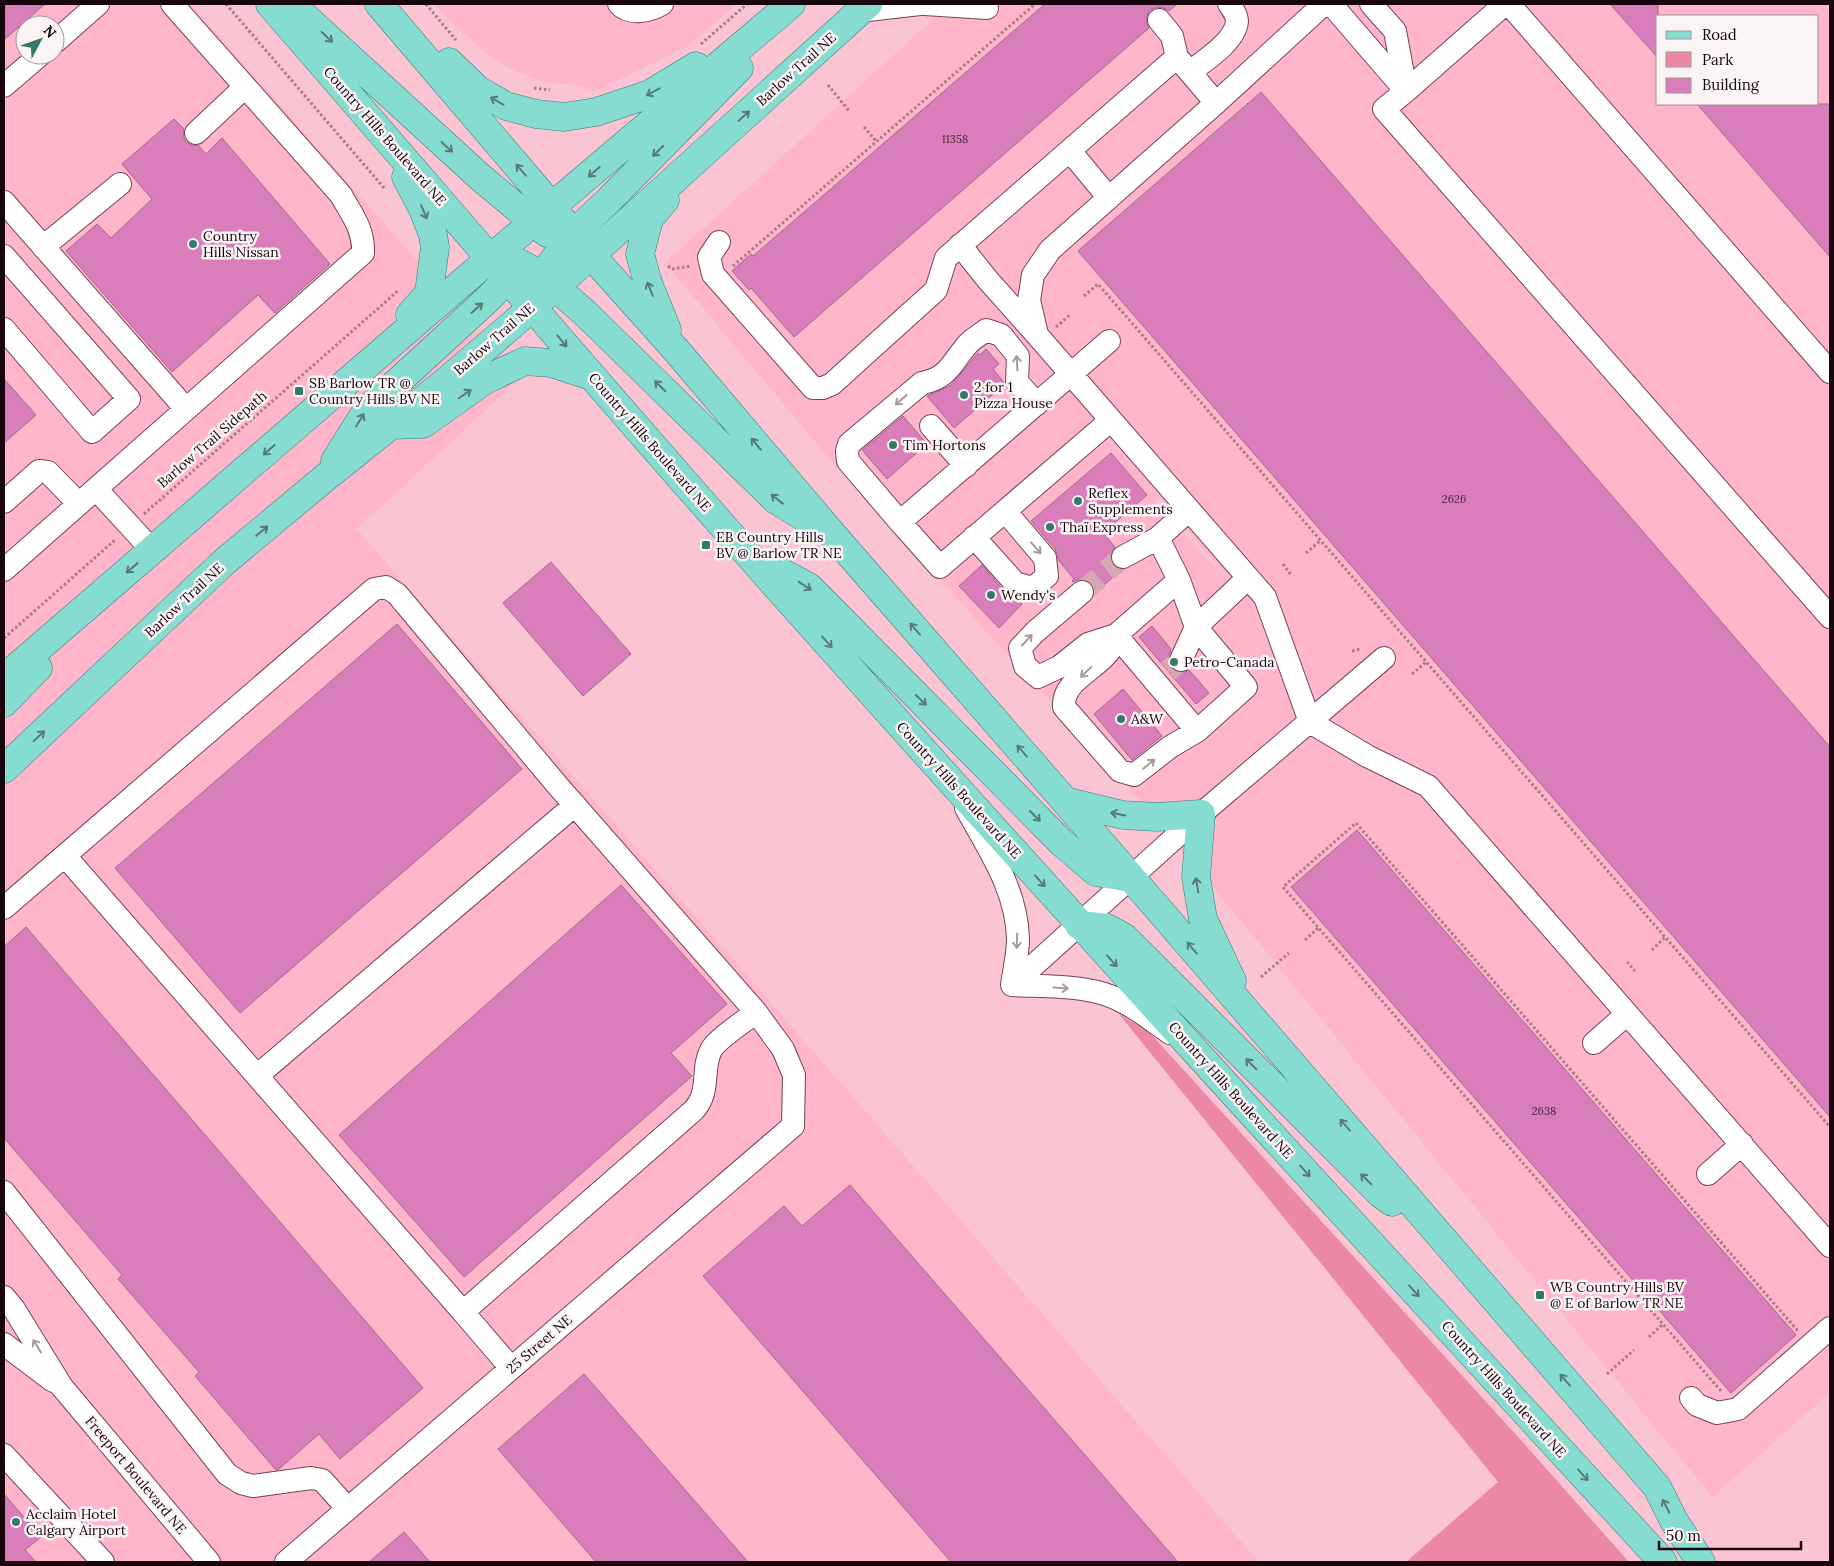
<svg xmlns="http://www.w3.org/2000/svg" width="1834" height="1566" font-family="Lora,serif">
  <rect width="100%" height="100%" fill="#fac4d2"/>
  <path fill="#ffb5ca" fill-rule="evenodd" d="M 4,4 L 191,4 L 520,378 L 357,529 L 1259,1562 L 4,1562 ZM 25,25 L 55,25 L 55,55 L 25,55 Z
    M 433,4 L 736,4 L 687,47 L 595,91 L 575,85 L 542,82 L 507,67 L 486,53 Z
    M 950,4 L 1830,4 L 1830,1393 L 1712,1497 L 1236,915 L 1138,798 L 828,457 L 665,263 ZM 1658,16 L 1818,16 L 1818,104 L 1658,104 ZM 1159,497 L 1235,587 L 1234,587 L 1154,502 Z"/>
  <path fill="#ec87a6" d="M 1119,1014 L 1148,1031 L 1519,1438 L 1629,1562 L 1406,1562 L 1498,1482 Z"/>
  <path fill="#d97ebb" stroke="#9d6a8b" d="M 4,4 L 45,4 L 4,40 Z
    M 1045,4 L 1177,4 L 1169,11 L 1163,8 L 1157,7 L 1150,10 L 1147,16 L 1146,22 L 1149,28 L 794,337 L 751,288 L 749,290 L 732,271 L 751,254 L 753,256 Z
    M 1610,4 L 1658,4 L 1658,58 Z
    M 1261,92 L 1830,747 L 1830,1117 L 1078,251 Z
    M 1697,104 L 1830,104 L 1830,257 Z
    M 174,119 L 184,129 L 183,136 L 186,142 L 192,145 L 199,146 L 206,154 L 222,138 L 330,264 L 275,313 L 258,295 L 172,372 L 66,251 L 97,224 L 111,238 L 152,199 L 122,164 Z
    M 986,349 L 999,364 L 993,369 L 1005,384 L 954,428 L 927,396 L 951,385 L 978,353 L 980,355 Z
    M 4,379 L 36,415 L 4,443 Z
    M 903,416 L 927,444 L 887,479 L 862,450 Z
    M 1111,453 L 1147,495 L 1103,533 L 1115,547 L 1110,556 L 1111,563 L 1116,568 L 1121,570 L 1095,593 L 1092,584 L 1087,580 L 1079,579 L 1073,582 L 1072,581 L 1074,579 L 1059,561 L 1055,549 L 1031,521 Z
    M 551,562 L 631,654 L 583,696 L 503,603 Z
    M 982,565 L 1005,592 L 1015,597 L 1022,604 L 999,628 L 959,586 Z
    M 397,624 L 522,769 L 240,1013 L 115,868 Z
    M 1152,626 L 1171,649 L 1168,661 L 1171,668 L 1175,672 L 1182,673 L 1189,670 L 1209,693 L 1196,704 L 1139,637 Z
    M 1123,689 L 1162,736 L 1132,760 L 1094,714 Z
    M 1357,830 L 1796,1335 L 1731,1393 L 1291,887 Z
    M 621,885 L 727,1004 L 671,1053 L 692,1076 L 464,1277 L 339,1135 Z
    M 26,927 L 423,1388 L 340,1459 L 319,1434 L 279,1469 L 276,1470 L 195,1376 L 199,1372 L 118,1279 L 122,1275 L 4,1138 L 4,947 Z
    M 850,1185 L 1178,1562 L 951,1562 L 703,1276 L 784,1206 L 802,1226 Z
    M 584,1374 L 748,1562 L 596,1562 L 498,1449 Z
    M 4,1494 L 41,1537 L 25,1550 L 36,1562 L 4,1562 Z
    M 404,1532 L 430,1562 L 369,1562 Z"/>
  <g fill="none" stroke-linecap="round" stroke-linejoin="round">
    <path stroke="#d8a7b4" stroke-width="22" stroke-dasharray="22 11" stroke-linecap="butt" d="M 1082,592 L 1123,557
      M 1168,671 L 1181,660"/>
    <g stroke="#7a4254" stroke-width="24">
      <path id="minor" d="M 619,4 C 630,16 650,11 662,4
        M 925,4 L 987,8
        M 1324,4 L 1216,103 L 1050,250 L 1033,275 L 1029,300 L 1037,335 L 1265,597 L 1310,722 L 1367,756 L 1428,786 L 1830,1246
        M 1331,4 L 1406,91 L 1384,109 L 1830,617
        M 1371,4 L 1395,31 L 1406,90
        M 1509,4 L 1830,372
        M 859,11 L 920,4
        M 1159,20 L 1172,36 L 1177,57 L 1216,103
        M 55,42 L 98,4
        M 1190,72 C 1204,61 1236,41 1237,21 C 1237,16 1232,8 1229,4
        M 4,86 L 40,55
        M 1406,91 L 1505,4
        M 196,133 L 245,87
        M 1070,151 L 1109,198
        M 4,202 L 186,409
        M 719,242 L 709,257 L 713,274 L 813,388 L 823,388 L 832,384 L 936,290 L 946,258 L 1177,57
        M 960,245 L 987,279 L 1036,334
        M 43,247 L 120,184
        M 4,256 L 129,399 L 92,432 L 4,329
        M 1109,341 L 900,522 L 940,567 L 1111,420
        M 931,426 L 966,466
        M 96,489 L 152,550
        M 4,502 L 39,471 L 48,472 L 79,504
        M 900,522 L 848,461 L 847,451 L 849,444 L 922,383 C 948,378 951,364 967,345 C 972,339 980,335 986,330 L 1001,335 L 1018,356 L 1017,382 L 1037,404
        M 974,537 L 1015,583 L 1033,588 L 1047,576 L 1045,558 L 1005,511
        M 1123,557 L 1158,538
        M 4,570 L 363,253 C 364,229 352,215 341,195 L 172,4
        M 1179,580 L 1196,627 L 1246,687 L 1197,731 L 1116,635 L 1179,580 L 1158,538 L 1189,510
        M 1082,592 L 1035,632 L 1020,648 L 1025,666 L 1038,677 L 1059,667 L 1088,644 L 1116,635
        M 1116,635 C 1114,640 1112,646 1110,650 C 1098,669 1062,680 1064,707 L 1120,771 L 1134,775 L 1170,747 L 1197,731
        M 1181,660 L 1196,627 L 1248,578
        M 966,808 C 989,850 1017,890 1018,939 C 1018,954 1014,970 1012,985
        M 65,856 L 463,1312
        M 4,908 L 374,589 L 386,587 L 397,594 L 558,786 L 756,1012 L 783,1049 L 794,1075 L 793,1126 L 286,1562
        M 1012,985 L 1201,814 L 1384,658
        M 1012,985 C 1049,987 1092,984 1125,1003 C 1141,1011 1155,1023 1170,1033
        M 1594,1043 L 1627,1014
        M 258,1075 L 575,805
        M 1708,1174 L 1742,1144
        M 4,1192 L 227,1474 L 241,1483 L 253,1486 L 311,1478 L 322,1480 L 348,1509
        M 4,1297 L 14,1309 L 62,1387 L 209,1562
        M 4,1344 L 53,1381
        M 511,1368 L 463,1312 L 694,1110 C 711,1091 701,1069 711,1050 C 717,1039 745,1021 756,1012
        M 1691,1398 L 1697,1405 L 1717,1413 L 1738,1409 L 1830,1328
        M 4,1455 L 103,1562"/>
    </g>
    <g stroke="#2c8277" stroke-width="29">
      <path id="major" d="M 270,4 C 428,186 585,370 745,551 C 1047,891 1355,1227 1663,1562
        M 291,4 L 480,177 L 547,233
        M 379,4 L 536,188 L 591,255 L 676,350 L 833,535 L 1065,801 L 1657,1487 L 1674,1521 L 1701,1562
        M 449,62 L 478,90 L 506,106 L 536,114 L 564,117 L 596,112 L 650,94 L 696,66
        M 406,177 L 423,209 L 433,235 L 435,247 L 429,293 L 410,315
        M 665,200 L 649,219 L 640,254 L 648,283 L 667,330
        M 491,259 C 498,259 504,259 511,260 C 532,265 569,299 586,314 L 776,500 L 812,522
        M 535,295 L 541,277 L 574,233 L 610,199 L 739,68
        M 391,425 L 423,424 L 485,380 L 525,361 L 551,363 L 591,376
        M 335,461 L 367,410 L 490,297 L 522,265
        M 766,564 L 809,587 L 1061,842 L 1096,872 L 1131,878
        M 4,678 L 472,274 L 791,4
        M 4,703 L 38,668
        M 4,769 L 224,562 L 326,477 L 450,378 L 513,324 L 591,255 L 868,4
        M 1065,801 L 1123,815 L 1157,817 L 1201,814 L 1196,877 L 1203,919 L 1232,981
        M 1079,925 L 1107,928 L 1125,938 L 1381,1194 L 1392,1202"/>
    </g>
    <path stroke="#a57c87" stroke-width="3" stroke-dasharray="2.5 2.5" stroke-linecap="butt" d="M 226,4 L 385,189
      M 426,4 L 456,40
      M 701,44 L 747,4
      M 828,85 L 850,112
      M 534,88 L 550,90
      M 864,127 L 876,141
      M 668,266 L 672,269 L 691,266
      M 733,266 L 1035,4
      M 1084,296 L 1098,284 L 1830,1127
      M 1056,327 L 1071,314
      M 144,514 L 399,290
      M 1306,553 L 1320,541
      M 1283,564 L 1291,575
      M 4,638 L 115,540
      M 1352,651 L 1361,649
      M 1412,674 L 1426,662
      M 1305,940 L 1318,928
      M 1652,950 L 1665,937
      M 1627,962 L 1635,971
      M 1261,977 L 1289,953
      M 1649,1337 L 1663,1324
      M 1607,1374 L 1634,1350
      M 1721,1391 L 1283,887 L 1356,823 L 1798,1331"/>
    <use href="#minor" stroke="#fff" stroke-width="22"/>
    <use href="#major" stroke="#87dcd0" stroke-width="28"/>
  </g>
  <defs><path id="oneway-shaft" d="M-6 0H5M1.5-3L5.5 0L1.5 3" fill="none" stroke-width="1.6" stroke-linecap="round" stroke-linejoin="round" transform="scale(1.25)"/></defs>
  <g stroke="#567b78">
    <use href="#oneway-shaft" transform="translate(327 37) rotate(43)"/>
    <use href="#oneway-shaft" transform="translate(653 92) rotate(152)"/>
    <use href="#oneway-shaft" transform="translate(497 101) rotate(-150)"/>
    <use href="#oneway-shaft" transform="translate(744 116) rotate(-42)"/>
    <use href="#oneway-shaft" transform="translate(447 147) rotate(42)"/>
    <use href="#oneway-shaft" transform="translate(658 151) rotate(135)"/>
    <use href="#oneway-shaft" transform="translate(521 170) rotate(-131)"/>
    <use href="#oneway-shaft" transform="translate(594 172) rotate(139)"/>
    <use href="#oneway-shaft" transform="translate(424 212) rotate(67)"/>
    <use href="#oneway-shaft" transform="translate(650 289) rotate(-112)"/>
    <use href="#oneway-shaft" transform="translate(477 308) rotate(-42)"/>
    <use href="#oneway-shaft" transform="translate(562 341) rotate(50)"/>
    <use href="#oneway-shaft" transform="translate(660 386) rotate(-136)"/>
    <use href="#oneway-shaft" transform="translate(465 394) rotate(-35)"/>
    <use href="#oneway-shaft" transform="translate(360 420) rotate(-59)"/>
    <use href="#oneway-shaft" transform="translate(756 444) rotate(-130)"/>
    <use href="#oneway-shaft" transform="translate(269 450) rotate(139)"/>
    <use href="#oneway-shaft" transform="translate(777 499) rotate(-142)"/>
    <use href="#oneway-shaft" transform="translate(262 531) rotate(-40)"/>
    <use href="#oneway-shaft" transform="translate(132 568) rotate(139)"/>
    <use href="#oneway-shaft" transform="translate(805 586) rotate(33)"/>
    <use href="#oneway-shaft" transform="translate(915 629) rotate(-131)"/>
    <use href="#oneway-shaft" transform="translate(827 642) rotate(48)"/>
    <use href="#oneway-shaft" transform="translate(921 700) rotate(45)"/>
    <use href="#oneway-shaft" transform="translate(39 736) rotate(-43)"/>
    <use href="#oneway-shaft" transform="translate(1022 751) rotate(-131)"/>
    <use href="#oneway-shaft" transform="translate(1118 814) rotate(-168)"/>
    <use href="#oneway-shaft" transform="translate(1035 816) rotate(45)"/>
    <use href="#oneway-shaft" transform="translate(1040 881) rotate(48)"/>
    <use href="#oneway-shaft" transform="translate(1197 885) rotate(-100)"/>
    <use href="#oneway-shaft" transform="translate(1192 948) rotate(-131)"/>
    <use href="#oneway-shaft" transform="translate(1112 961) rotate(48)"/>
    <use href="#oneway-shaft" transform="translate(1251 1064) rotate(-135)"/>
    <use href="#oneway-shaft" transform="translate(1345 1125) rotate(-131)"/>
    <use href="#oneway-shaft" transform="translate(1305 1171) rotate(48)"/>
    <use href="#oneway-shaft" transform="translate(1366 1179) rotate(-135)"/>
    <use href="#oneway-shaft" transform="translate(1414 1291) rotate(48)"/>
    <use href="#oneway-shaft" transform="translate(1565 1380) rotate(-131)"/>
    <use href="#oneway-shaft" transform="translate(1583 1475) rotate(48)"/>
    <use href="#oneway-shaft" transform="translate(1666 1506) rotate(-117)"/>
  </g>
  <g stroke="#a39b9e">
    <use href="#oneway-shaft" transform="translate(1017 363) rotate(-93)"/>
    <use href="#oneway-shaft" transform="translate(901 400) rotate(139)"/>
    <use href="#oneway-shaft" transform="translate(1036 548) rotate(49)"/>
    <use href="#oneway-shaft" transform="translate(1027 640) rotate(-47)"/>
    <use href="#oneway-shaft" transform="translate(1086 672) rotate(137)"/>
    <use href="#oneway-shaft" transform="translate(1149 764) rotate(-39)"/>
    <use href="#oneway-shaft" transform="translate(1017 941) rotate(91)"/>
    <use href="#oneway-shaft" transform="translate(1061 988) rotate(4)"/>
    <use href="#oneway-shaft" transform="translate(37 1346) rotate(-122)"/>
  </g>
  <g fill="#35796e" stroke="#fbf4f5" stroke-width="2">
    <circle cx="193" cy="244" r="5"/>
    <rect x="294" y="386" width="10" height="10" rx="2.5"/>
    <circle cx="964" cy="395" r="5"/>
    <circle cx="893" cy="445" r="5"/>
    <circle cx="1078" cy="501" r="5"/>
    <circle cx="1050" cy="527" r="5"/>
    <rect x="701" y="540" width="10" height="10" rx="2.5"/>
    <circle cx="991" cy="595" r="5"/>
    <circle cx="1174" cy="662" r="5"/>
    <circle cx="1121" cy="719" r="5"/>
    <rect x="1535" y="1290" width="10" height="10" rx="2.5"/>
    <circle cx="16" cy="1522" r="5"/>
  </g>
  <g text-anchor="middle" stroke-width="5" stroke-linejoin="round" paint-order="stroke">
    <g font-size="11" fill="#492338">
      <text x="955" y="143">11358</text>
      <text x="1454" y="503">2626</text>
      <text x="1544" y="1115">2638</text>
    </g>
    <g font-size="14" fill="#19050c" stroke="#fbf4f5">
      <text transform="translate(796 69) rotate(-42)" y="5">Barlow Trail NE</text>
      <text transform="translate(385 136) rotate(49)" y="5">Country Hills Boulevard NE</text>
      <text transform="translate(494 339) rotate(-41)" y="5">Barlow Trail NE</text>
      <text transform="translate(212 439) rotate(-41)" y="5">Barlow Trail Sidepath</text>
      <text transform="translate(650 442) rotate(49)" y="5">Country Hills Boulevard NE</text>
      <text transform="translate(184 600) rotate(-43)" y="5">Barlow Trail NE</text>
      <text transform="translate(959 790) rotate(48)" y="5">Country Hills Boulevard NE</text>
      <text transform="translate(1231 1090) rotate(48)" y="5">Country Hills Boulevard NE</text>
      <text transform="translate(539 1344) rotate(-41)" y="5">25 Street NE</text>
      <text transform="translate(1504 1389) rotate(48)" y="5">Country Hills Boulevard NE</text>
      <text transform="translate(136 1475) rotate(50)" y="5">Freeport Boulevard NE</text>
    </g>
    <g font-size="14" fill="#19050c" stroke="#fbf4f5" text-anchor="start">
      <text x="203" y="241">Country<tspan x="203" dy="16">Hills Nissan</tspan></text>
      <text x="309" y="388">SB Barlow TR @<tspan x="309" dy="16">Country Hills BV NE</tspan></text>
      <text x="974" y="392">2 for 1<tspan x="974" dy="16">Pizza House</tspan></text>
      <text x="903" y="450">Tim Hortons</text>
      <text x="1088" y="498">Reflex<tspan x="1088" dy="16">Supplements</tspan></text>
      <text x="1060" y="532">Thaï Express</text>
      <text x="716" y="542">EB Country Hills<tspan x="716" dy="16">BV @ Barlow TR NE</tspan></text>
      <text x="1001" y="600">Wendy's</text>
      <text x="1184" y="667">Petro-Canada</text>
      <text x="1131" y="724">A&amp;W</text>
      <text x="1550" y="1292">WB Country Hills BV<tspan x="1550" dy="16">@ E of Barlow TR NE</tspan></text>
      <text x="26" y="1519">Acclaim Hotel<tspan x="26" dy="16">Calgary Airport</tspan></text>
    </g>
  </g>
  <rect width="1834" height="1566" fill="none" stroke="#19050c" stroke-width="10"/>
  <rect x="1656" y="15" width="162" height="90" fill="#fbf4f5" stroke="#a19498"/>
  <rect x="1666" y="31" width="25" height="8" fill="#87dcd0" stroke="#a19498"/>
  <text x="1702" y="40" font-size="15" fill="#19050c">Road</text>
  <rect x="1666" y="52" width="25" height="15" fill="#ec87a6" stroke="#a19498"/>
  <text x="1702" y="65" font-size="15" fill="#19050c">Park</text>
  <rect x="1666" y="78" width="25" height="15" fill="#d97ebb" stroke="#a19498"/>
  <text x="1702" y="90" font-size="15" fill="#19050c">Building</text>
  <g transform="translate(40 40) rotate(49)"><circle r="24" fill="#fbf4f5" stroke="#a19498"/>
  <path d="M0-4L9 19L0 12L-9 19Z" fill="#35796e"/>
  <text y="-8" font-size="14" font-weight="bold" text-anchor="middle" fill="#19050c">N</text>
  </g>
  <path d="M1659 1541v8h142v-8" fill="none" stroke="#19050c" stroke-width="2.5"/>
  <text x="1666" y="1541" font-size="15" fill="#19050c" stroke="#fbf4f5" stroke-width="4" paint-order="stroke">50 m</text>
</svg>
